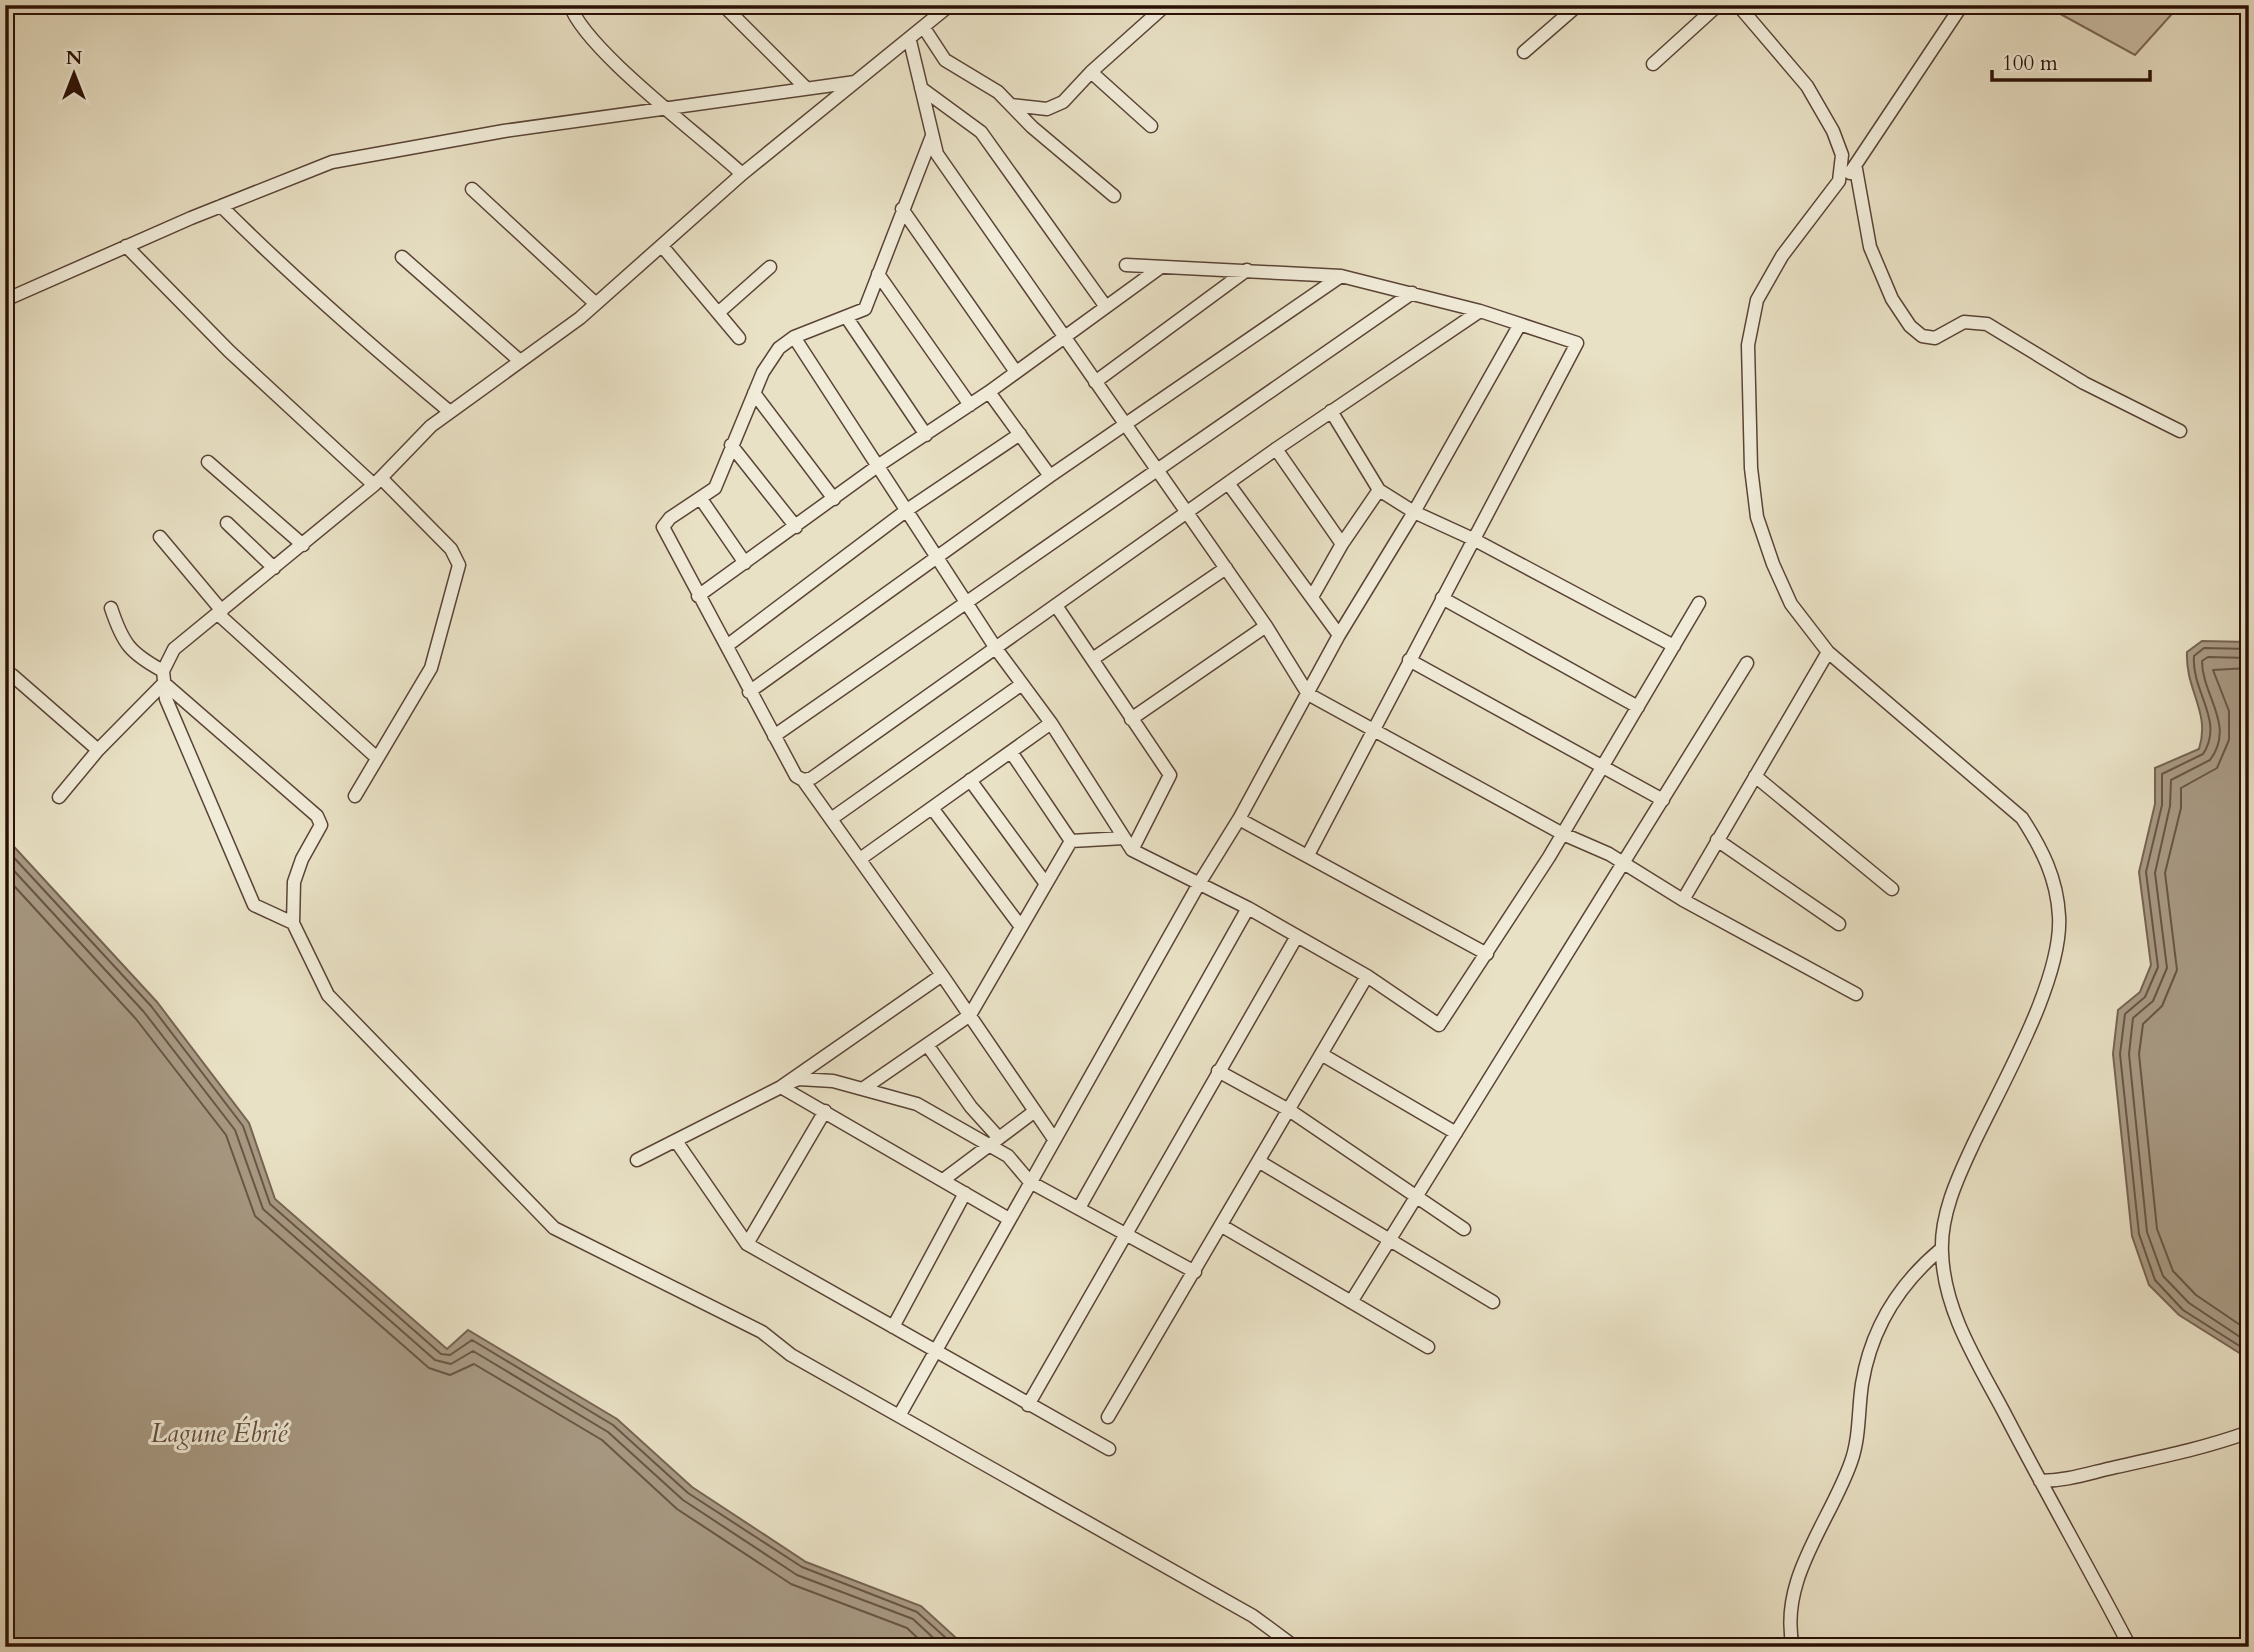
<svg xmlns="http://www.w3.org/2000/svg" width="2254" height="1652" font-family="Cardo,serif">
  <rect width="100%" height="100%" fill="#e9e1c5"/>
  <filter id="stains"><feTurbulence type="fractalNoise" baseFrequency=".00286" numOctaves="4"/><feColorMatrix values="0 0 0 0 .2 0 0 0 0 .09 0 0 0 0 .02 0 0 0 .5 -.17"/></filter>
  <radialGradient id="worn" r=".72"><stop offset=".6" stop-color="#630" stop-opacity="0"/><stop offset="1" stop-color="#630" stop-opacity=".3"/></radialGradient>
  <path fill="#c9bda5" stroke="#7a6656" stroke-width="2" d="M 2044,5 L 2180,5 L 2135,55 Z"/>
  <path fill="#a89a84" stroke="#766352" stroke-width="2" d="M 2202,641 L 2249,642 L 2249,1359 L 2179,1315 L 2149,1285 L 2132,1236 L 2113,1054 L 2118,1010 L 2140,992 L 2151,965 L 2139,872 L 2155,804 L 2155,768 L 2199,749 C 2211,712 2185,690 2187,652 Z
    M 5,837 L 157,1002 L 249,1123 L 275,1199 L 447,1349 L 468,1330 L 617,1419 L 692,1487 L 806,1562 L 921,1606 L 966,1647 L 5,1647 Z"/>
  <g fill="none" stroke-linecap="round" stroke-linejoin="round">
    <path stroke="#695545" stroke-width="2" d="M 2249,649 L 2204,648 L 2194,656 C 2191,691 2225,721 2203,754 L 2162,774 L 2162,805 L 2146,872 L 2158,967 L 2145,997 L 2125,1014 L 2120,1054 L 2139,1234 L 2155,1280 L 2183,1310 L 2249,1352
      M 2249,658 L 2208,657 L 2202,661 C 2202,696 2236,725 2210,760 L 2171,780 L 2170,806 L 2155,873 L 2167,968 L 2153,1001 L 2133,1018 L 2129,1054 L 2147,1232 L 2163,1276 L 2189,1303 L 2249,1343
      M 2249,668 L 2213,670 L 2229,711 L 2229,740 L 2217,768 L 2181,788 L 2181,808 L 2165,873 L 2177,970 L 2162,1006 L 2143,1024 L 2139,1054 L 2157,1229 L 2173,1271 L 2196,1295 L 2249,1331
      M 5,848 L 151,1006 L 243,1126 L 270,1204 L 441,1354 L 450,1355 L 472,1340 L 613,1425 L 688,1493 L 802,1567 L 917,1612 L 956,1647
      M 5,861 L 144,1012 L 235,1130 L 263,1209 L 435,1360 L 451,1364 L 473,1351 L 608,1432 L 683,1500 L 797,1575 L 913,1619 L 943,1647
      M 5,876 L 136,1019 L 226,1135 L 255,1216 L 429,1368 L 450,1375 L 474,1364 L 602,1440 L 677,1509 L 791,1584 L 907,1628 L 927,1647"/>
    <g stroke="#5a4436" stroke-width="15">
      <path id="minor" d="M 570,5 C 585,50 703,137 742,174
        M 1738,5 L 1807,86 L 1833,131 L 1842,155 L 1839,181 L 1782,256 L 1757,300 L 1748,345 L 1751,468 L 1757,517 L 1773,564 L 1791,604 L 1828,652 L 2022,818 C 2042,849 2057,878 2059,916 C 2063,980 2000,1087 1972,1147 C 1957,1179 1940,1216 1942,1253 C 1944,1313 1980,1366 2007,1418 C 2047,1495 2090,1570 2130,1647
        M 727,9 L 806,88
        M 924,28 L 945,60 L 998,92 L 1032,127 L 1114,196
        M 910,41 L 937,154 L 1266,626 L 1308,694 L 1563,834 L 1609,854 L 1683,900 L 1856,994
        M 1524,52 L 1578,5
        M 1653,64 L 1718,5
        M 1091,72 L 1151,126
        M 921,88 L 981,132 L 1106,307
        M 1011,105 L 1047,109 L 1063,102 L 1091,72 L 1166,5
        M 932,136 L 865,309 L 794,337 L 779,348 L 763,372 L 715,488 L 670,518 L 663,527 L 796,776 L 803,780 L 942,975 L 1054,1139
        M 1856,169 L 1870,247 L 1892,299 L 1910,326 L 1922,336 L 1935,338 L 1964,322 L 1987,324 L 2084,383 L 2180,431
        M 1850,173 L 1962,5
        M 472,189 L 596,304
        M 221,206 C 294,279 371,346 450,412
        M 902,209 L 1016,372
        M 126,246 L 229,351 L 374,485
        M 662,246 L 739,338
        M 402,257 L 520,361
        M 1126,265 L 1341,276 L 1480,311 L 1577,343 L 1308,855
        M 878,274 L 970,405
        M 5,300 L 191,218 L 332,162 L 504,131 L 855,82
        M 718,313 L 770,267
        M 847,318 L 926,435
        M 794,337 L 997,650 L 1051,723 L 1132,850 L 1248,908 L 1367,976 L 1439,1025 L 1549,857 L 1699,603
        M 1095,382 L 1247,270
        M 989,392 L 1050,476
        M 754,393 L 834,499
        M 1331,411 L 1379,490 L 1414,512 L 1473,539 L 1674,646
        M 731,445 L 796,527
        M 1276,449 L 1342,544
        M 208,462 L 303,545
        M 1228,483 L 1339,635
        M 701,499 L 745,563
        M 227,523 L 274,568
        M 160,537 L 222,611
        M 698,596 L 879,465 L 989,392 L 1161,267
        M 1312,597 L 1342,544 L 1379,490
        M 1442,598 L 1638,707
        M 1057,607 L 1170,775 L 1132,850
        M 111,608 C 123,644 130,653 163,671
        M 218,614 L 377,758
        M 728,645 L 907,510 L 1020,434
        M 1094,658 L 1226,568
        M 1409,660 L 1663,800
        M 12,675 L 98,750
        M 749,692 L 1050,476 L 1341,276
        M 1131,719 L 1266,626
        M 774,736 L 1412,293
        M 1011,752 L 1071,841
        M 1755,776 L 1892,889
        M 803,780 L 812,778 L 1276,449 L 1480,311
        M 970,780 L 1046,884
        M 355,796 L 431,668 L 459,565 L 451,549 L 381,478
        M 59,797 L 98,750 L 164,683 L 317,816 L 321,825 L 302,859 L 294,882 L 293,923 L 328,995 L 554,1228 L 762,1332 L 791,1355 L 1253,1616 L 1295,1647
        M 932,808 L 1021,927
        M 831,819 L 1022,684
        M 1239,819 L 1487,954
        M 1717,840 L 1839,924
        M 860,859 L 1051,723
        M 1683,900 L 1828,652
        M 293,923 L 254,905 L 166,699 L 163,671 L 174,649 L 374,485 L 431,426 L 580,318 L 742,174 L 950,5
        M 928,1046 L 971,1107 L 999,1138
        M 1321,1054 L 1456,1133
        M 1218,1071 L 1289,1110 L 1464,1229
        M 786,1084 L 799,1079 L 833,1081 L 917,1104 L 1008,1156 L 1030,1182 L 1195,1272
        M 781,1087 L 1009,1219
        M 864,1088 L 970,1015 L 1071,841 L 1124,838
        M 676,1141 L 747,1244 L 1109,1449
        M 637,1160 L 781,1087 L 942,975
        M 1260,1162 L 1493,1302
        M 943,1180 L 1035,1111
        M 1079,1208 L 1248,908
        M 1222,1226 L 1428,1347
        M 747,1244 L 825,1111
        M 1351,1302 L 1747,663
        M 893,1327 L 965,1193
        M 1028,1405 L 1297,936
        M 899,1416 L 1200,882 L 1239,819 L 1339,635 L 1414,512 L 1520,324
        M 1108,1417 L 1367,976
        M 2040,1481 C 2067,1481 2089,1473 2116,1467 C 2161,1457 2205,1448 2249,1432
        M 1793,1647 C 1778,1580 1830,1522 1851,1462 C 1860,1437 1858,1410 1862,1384 C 1871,1329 1899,1284 1941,1249"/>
    </g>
    <use href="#minor" stroke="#f1ecd9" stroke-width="12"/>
  </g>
  <g text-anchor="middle" stroke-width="6" stroke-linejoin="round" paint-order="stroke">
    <g font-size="26" font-style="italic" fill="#634e3f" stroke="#f1ecd9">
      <text x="219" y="1442">Lagune Ébrié</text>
    </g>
  </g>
  <rect width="2254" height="1652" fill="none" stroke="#e9e1c5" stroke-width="28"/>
  <rect x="7" y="7" width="2240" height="1638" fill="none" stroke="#2a1006" stroke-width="3.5"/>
  <rect x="14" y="14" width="2226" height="1624" fill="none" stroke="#2a1006" stroke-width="2"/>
  <g transform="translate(74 74)" stroke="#f1ecd9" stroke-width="5" paint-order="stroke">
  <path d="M0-5L12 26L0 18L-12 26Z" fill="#2a1006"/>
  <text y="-10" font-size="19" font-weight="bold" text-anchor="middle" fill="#2a1006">N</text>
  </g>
  <path d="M1992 70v10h158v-10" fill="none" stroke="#2a1006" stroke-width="3.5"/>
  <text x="2002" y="70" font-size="21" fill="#2a1006" stroke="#f1ecd9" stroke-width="5" paint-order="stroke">100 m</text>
  <rect width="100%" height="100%" filter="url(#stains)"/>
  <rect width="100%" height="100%" fill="url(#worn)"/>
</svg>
